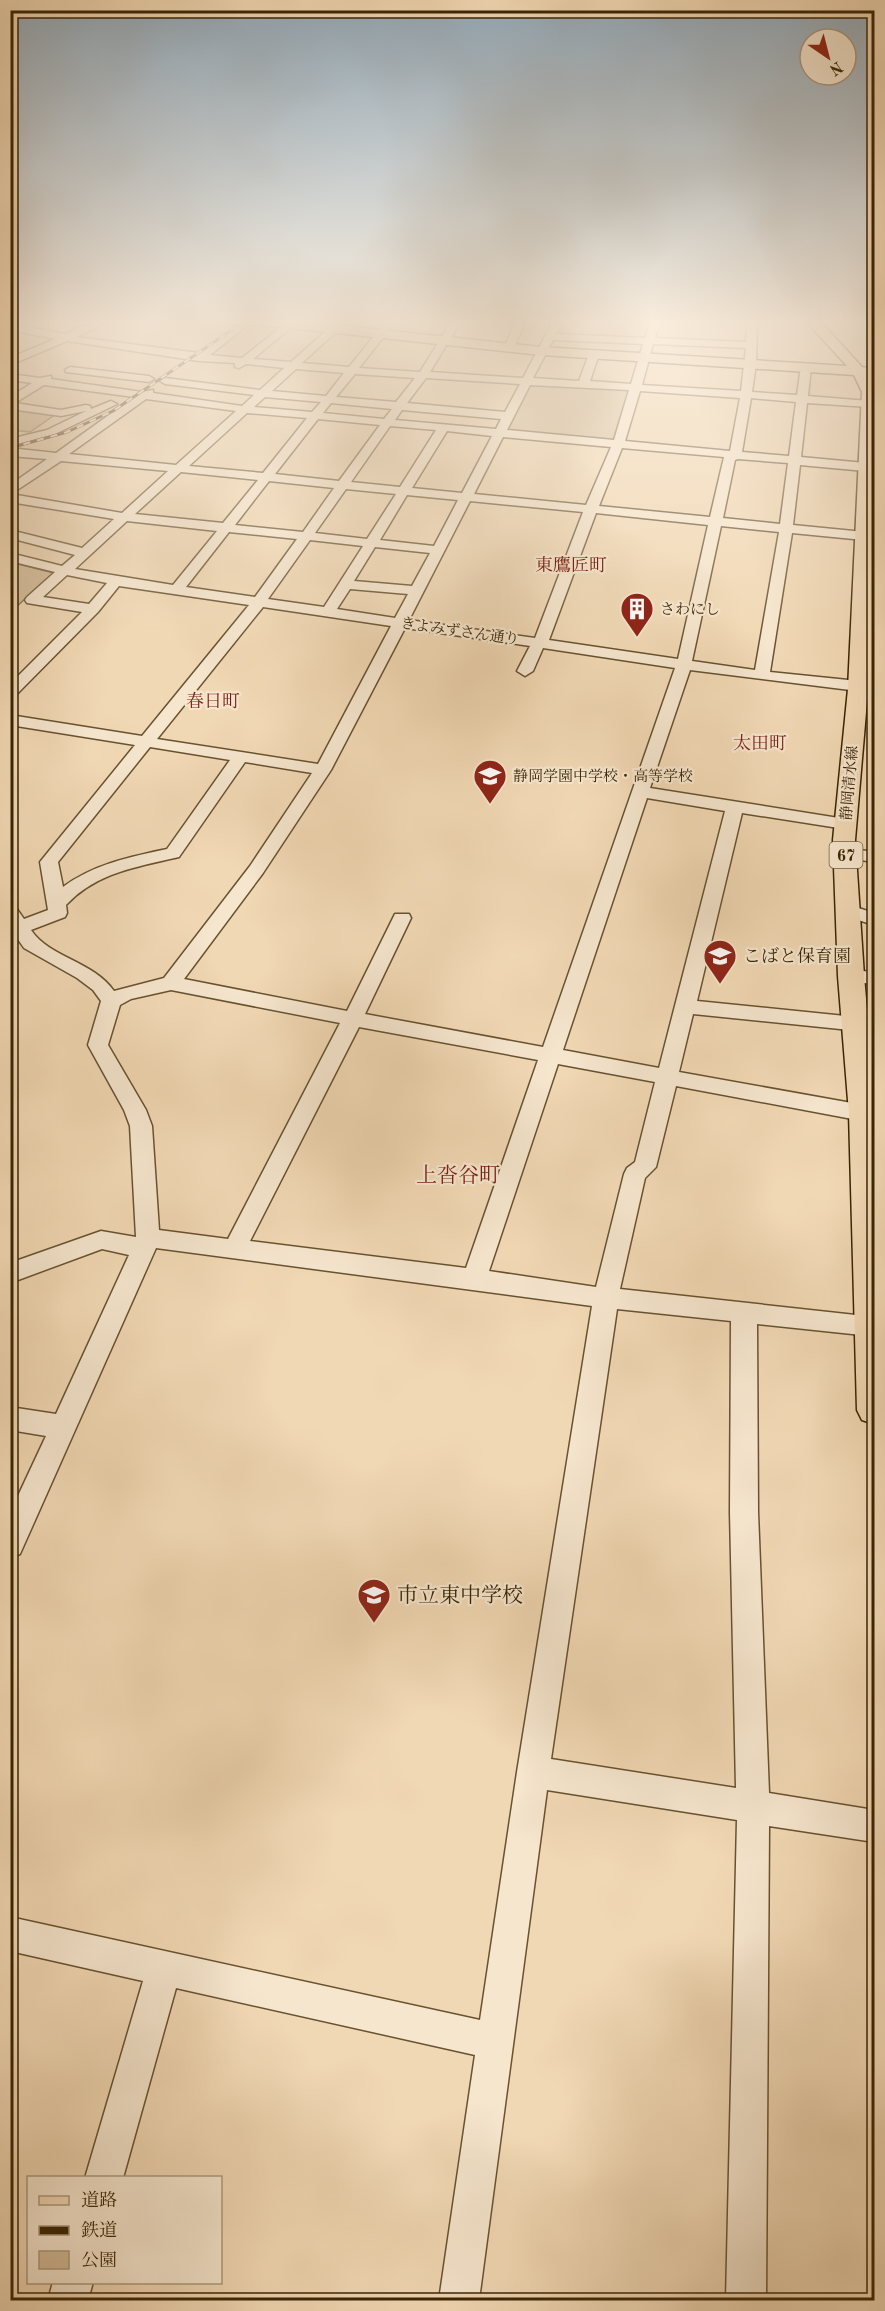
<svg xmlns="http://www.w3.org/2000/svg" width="885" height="2311" font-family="'Old Standard TT','Noto Serif JP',serif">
  <rect width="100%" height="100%" fill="#f1d8b4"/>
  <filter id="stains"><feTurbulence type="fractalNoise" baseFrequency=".00333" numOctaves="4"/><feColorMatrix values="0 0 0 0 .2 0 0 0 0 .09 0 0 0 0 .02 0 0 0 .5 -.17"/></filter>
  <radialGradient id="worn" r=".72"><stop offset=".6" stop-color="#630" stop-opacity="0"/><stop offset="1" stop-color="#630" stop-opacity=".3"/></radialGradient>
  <path fill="#d2ba96" stroke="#86704d" stroke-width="1.5" d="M 530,382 L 631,389 L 615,442 L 503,432 Z
    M 11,408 L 56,414 L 30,432 L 11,430 Z
    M 10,562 L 54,573 L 16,607 L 11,607 Z"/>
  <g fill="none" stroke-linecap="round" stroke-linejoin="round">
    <g stroke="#685230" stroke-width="3">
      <path id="minor" d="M 95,321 L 109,321 L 77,337 L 199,353 L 244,321 L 253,321 L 210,355 L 242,358 L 287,322 L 291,321 L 295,324 L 293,326 L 253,359 L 291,362 L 337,321 L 348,321 L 302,363 L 349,367 L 386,321 L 396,321 L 359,368 L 420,372 L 449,325 L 433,324 L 428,321 L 461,321 L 430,372 L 523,378 L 553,321 L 563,321 L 556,334 L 645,338 L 650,321 L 660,321 L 655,338 L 746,342 L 747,321 L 757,321 L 756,364 L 752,392 L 797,395 L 801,367 L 806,364 L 811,367 L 808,396 L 869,401 L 874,404 L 869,407 L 807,403 L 801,457 L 865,463 L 871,467 L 865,471 L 800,465 L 793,525 L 874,533 L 874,541 L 792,533 L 770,672 L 858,681 L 866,686 L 858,691 L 690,670 L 650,788 L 845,819 L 851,820 L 854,824 L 851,828 L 845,829 L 742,813 L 697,1001 L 855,1017 L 874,1026 L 874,1042 L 850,1030 L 693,1014 L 679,1072 L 863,1105 L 871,1107 L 874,1113 L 871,1119 L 863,1121 L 676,1086 L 656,1167 L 645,1178 L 620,1289 L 874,1317 L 874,1335 L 871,1336 L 757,1324 L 758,1512 L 769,1793 L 874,1810 L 874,1842 L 769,1826 L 766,2300 L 726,2300 L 737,1820 L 547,1790 L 479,2300 L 439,2300 L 475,2055 L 176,1988 L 123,2178 L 85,2178 L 143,1981 L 10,1951 L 10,1917 L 480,2020 L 517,1772 L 592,1306 L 156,1248 L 20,1554 L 10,1558 L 10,1513 L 46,1436 L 10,1430 L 10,1407 L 56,1414 L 129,1255 L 102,1249 L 10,1283 L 10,1263 L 101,1231 L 136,1237 L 130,1126 L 124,1110 L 88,1045 L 101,1001 L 93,990 L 77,978 L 24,948 L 10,928 L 10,907 L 17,909 L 24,919 L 48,910 L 40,862 L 135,745 L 10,725 L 10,715 L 142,736 L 249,605 L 119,586 L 98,612 L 15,696 L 10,698 L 10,684 L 82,612 L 27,603 L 25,600 L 27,597 L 55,572 L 10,561 L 10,553 L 62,566 L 75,555 L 10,538 L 10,530 L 82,548 L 114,519 L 10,502 L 10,485 L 47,459 L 10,456 L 10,448 L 56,453 L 134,397 L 44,385 L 15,403 L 61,410 L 86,405 L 90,406 L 91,409 L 111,401 L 117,404 L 55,434 L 10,446 L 10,439 L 47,430 L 86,411 L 61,416 L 10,409 L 10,397 L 32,383 L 10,380 L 10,374 L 40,378 L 51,376 L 51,379 L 142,392 L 153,390 L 153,393 L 242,406 L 254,395 L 165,384 L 160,381 L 165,378 L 260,390 L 284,368 L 246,364 L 239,368 L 235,367 L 235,363 L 199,361 L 67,341 L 10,365 L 10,358 L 55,339 L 10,330 L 10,324 L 65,334 ZM 553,340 L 643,344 L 631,384 L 590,381 L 599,354 L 594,351 L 589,354 L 579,381 L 533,378 ZM 653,344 L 746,348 L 741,391 L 642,385 ZM 296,369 L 344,373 L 326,396 L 272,391 ZM 355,374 L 415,378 L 396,402 L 336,397 ZM 426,378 L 520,384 L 505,412 L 407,403 ZM 530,385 L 629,390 L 614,440 L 507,430 ZM 640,391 L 740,398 L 730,451 L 625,441 ZM 265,397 L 321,402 L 312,412 L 254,407 ZM 751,398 L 796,402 L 789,456 L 742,452 ZM 146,399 L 236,411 L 176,465 L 69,454 ZM 331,403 L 392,409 L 384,419 L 323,413 ZM 402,410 L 501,419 L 496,429 L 395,420 ZM 247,413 L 307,418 L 263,473 L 189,466 ZM 318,419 L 380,425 L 339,481 L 275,474 ZM 390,426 L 436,430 L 400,487 L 351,482 ZM 447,431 L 492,436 L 462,493 L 412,488 ZM 503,437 L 611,447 L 586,505 L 474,494 ZM 622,448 L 724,457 L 710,517 L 599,506 ZM 738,459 L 788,463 L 780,524 L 723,518 L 735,460 ZM 61,461 L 168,471 L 122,513 L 11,494 ZM 181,472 L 258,480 L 223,523 L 135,514 ZM 269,481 L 334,488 L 303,532 L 235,525 ZM 346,489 L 396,494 L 367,539 L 315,533 ZM 407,495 L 458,500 L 434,546 L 380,540 ZM 470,501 L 583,512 L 535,638 L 409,620 ZM 596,513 L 708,525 L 678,659 L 549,640 ZM 127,521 L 217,531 L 173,585 L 75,569 ZM 721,526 L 779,532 L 755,670 L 692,661 ZM 229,532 L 297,539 L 255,597 L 186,587 ZM 310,540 L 363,546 L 324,607 L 268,599 ZM 375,547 L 430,553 L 412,586 L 354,581 ZM 67,575 L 107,583 L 89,604 L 43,597 ZM 350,589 L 408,594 L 395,618 L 337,609 ZM 263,607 L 391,626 L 318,764 L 157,739 ZM 405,628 L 530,646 L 517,671 L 525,676 L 533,671 L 543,648 L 675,668 L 543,1047 L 365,1014 L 411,918 L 409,914 L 395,914 L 393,918 L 347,1011 L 184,979 L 263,873 L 331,770 ZM 150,747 L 230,760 L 167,849 C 130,857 94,864 63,887 L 58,862 ZM 245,762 L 312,773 L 250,866 L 164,978 L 114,991 C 93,961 50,958 31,930 L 65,917 L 67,913 L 66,905 C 97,872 137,867 179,857 ZM 647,798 L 725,811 L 659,1068 L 563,1050 ZM 171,990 L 340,1023 L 228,1239 L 159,1230 L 152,1126 L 146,1110 L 108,1045 L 120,1005 L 131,999 ZM 359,1027 L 538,1060 L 466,1268 L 250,1241 ZM 558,1064 L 655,1082 L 635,1162 L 627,1168 L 624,1174 L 596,1287 L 489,1271 ZM 617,1309 L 731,1321 L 730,1512 L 736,1788 L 551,1759 Z
        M 516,321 L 526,321 L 513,350 L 505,350 L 504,348 Z
        M 70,367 L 149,376 L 154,379 L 149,382 L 66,372 L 65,370 Z
        M 859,645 L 874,647 L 874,655 L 854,652 L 852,649 Z
        M 846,848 L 874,852 L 874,862 L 840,857 L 837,853 L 840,849 Z
        M 849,905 L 874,913 L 874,925 L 842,915 L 840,911 L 842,907 Z
        M 851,970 L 874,972 L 874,984 L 844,981 L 841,976 L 844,971 Z
        M 53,2282 L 93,2282 L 88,2300 L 48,2300 Z"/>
    </g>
    <g stroke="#3a2504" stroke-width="3">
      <path id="major" d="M 226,321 L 299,321 L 541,347 L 847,366 L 806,321 L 820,321 L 862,367 L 874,369 L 874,375 L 869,376 L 874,389 L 874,444 L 868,689 L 855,840 L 864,976 L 874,1089 L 874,1424 L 862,1420 L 857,1410 L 849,1113 L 838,976 L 833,840 L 848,689 L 862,392 L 854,375 L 541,355 L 271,326 L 232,325 Z"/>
    </g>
    <use href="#minor" fill="#f6e6ce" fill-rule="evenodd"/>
    <use href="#major" fill="#f1d8b4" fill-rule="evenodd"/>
    <g stroke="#3a2504" stroke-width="3">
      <path id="rail" d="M 10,448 L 67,432 L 113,411 L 245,321"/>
    </g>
    <use href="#rail" stroke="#f6e6ce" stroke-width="2" stroke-dasharray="7" stroke-linecap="butt"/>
  </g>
  <linearGradient id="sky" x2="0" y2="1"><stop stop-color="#93aabb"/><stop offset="0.5" stop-color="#f9eddd"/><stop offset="1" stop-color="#f9eddd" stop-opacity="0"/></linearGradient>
  <rect width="885" height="645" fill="url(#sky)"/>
  <defs>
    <g id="building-pin" transform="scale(1.725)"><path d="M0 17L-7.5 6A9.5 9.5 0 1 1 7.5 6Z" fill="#8f2418" stroke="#f6e6ce"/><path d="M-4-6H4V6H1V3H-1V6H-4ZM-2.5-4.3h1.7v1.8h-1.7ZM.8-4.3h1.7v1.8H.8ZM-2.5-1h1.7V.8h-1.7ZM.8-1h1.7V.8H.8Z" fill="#fff"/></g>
    <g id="school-pin" transform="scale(1.725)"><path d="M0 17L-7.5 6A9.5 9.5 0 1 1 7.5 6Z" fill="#8f2418" stroke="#f6e6ce"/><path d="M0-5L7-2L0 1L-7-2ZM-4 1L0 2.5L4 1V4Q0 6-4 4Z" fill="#fff"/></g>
  </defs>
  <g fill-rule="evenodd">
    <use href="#building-pin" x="637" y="609"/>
    <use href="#school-pin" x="490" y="776"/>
    <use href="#school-pin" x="720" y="956"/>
    <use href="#school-pin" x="374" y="1595"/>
  </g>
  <g text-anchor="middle" stroke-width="4.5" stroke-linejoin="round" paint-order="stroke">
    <g font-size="15" fill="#3a2504" stroke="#f6e6ce" text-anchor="start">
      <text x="660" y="614">さわにし</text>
      <text x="513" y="781">静岡学園中学校・高等学校</text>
    </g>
    <g font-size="15" fill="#3a2504" stroke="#f6e6ce">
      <text transform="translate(460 631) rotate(8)" y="5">きよみずさん通り</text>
      <text transform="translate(849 783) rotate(-85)" y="5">静岡清水線</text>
    </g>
    <rect fill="#f6e6ce" stroke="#725f41" stroke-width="1.5" x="829.5" y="842" width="33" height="26" rx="4.5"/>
    <g font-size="16" font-weight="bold" fill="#3a2504">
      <text x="846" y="861">67</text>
    </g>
    <g font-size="18" fill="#7a1f14" stroke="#f6e6ce">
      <text x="571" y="571">東鷹匠町</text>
      <text x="213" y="707">春日町</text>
      <text x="760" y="749">太田町</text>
    </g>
    <g font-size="18" fill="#3a2504" stroke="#f6e6ce" text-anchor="start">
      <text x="743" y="962">こばと保育園</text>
    </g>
    <g font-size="21" fill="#7a1f14" stroke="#f6e6ce">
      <text x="458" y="1182">上沓谷町</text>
    </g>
    <g font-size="21" fill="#3a2504" stroke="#f6e6ce" text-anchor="start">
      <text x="397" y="1602">市立東中学校</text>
    </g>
  </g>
  <rect width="885" height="2311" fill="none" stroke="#f1d8b4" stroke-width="36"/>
  <rect x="12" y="12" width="861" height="2287" fill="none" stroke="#3a2504" stroke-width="3"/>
  <rect x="18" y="18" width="849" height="2275" fill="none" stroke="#3a2504" stroke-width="1.5"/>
  <rect x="27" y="2176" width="195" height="108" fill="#f6e6ce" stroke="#ab997d" stroke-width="1.5"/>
  <rect x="39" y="2196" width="30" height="9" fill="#f1d8b4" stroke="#ab997d" stroke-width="1.5"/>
  <text x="81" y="2206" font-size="18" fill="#3a2504">道路</text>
  <rect x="39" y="2226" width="30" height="9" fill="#3a2504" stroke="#ab997d" stroke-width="1.5"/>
  <text x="81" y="2236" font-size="18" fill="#3a2504">鉄道</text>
  <rect x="39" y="2251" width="30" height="18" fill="#d2ba96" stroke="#ab997d" stroke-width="1.5"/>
  <text x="81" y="2266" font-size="18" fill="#3a2504">公園</text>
  <g transform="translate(828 57) rotate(145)"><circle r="28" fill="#f6e6ce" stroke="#ab997d" stroke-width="1.5"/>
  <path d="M0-4.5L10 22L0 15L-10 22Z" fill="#8f2418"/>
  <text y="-9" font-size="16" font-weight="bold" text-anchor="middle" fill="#3a2504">N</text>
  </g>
  <rect width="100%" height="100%" filter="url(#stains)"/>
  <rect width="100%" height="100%" fill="url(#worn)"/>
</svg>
